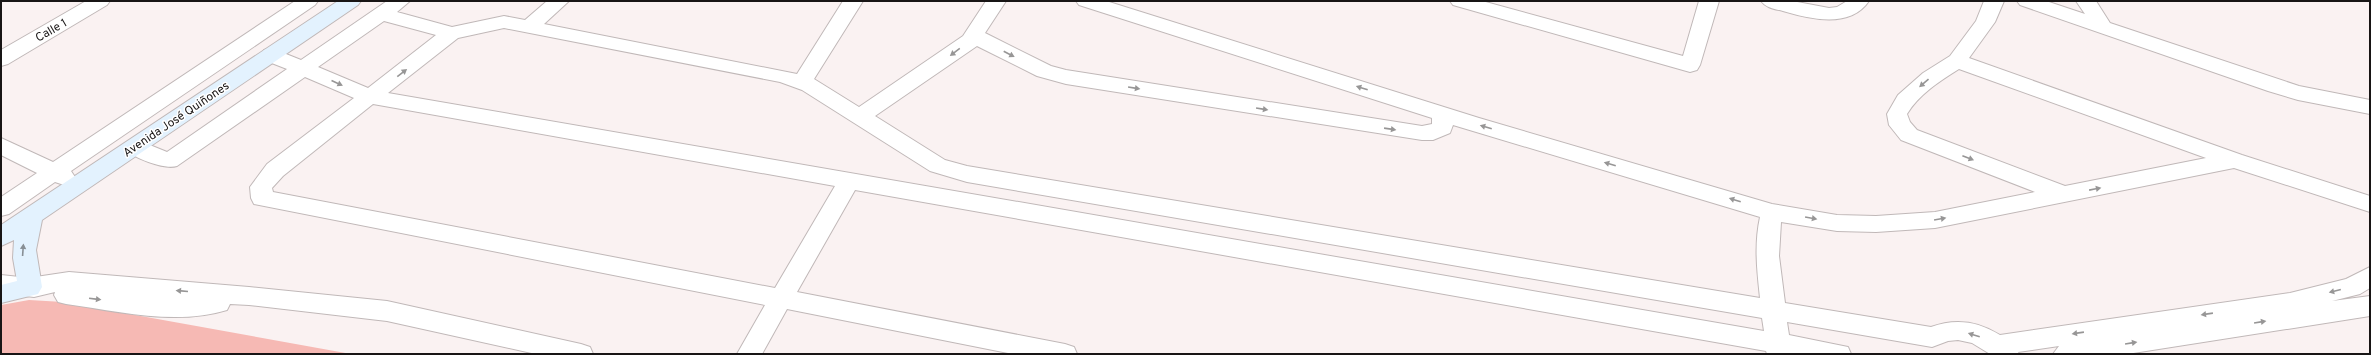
<svg xmlns="http://www.w3.org/2000/svg" width="2371" height="355" font-family="Overpass,sans-serif">
  <rect width="100%" height="100%" fill="#faf2f2"/>
  <path fill="#f6b9b4" d="M 29,300 L 63,302 L 351,354 L 1,354 L 1,305 Z"/>
  <g fill="none" stroke-linecap="round" stroke-linejoin="round">
    <g stroke="#c0b8b8" stroke-width="2">
      <path id="street" d="M 86,1 L 110,1 L 107,5 L 8,64 L 1,66 L 1,50 Z
        M 295,1 L 318,1 L 315,5 L 71,171 L 75,177 L 72,183 L 64,185 L 55,182 L 9,214 L 1,216 L 1,197 L 37,173 L 1,155 L 1,138 L 53,162 Z
        M 387,1 L 410,1 L 397,12 L 452,27 L 504,16 L 525,20 L 547,1 L 569,1 L 544,24 L 797,74 L 843,1 L 863,1 L 814,79 L 859,107 L 963,36 L 986,1 L 1006,1 L 985,33 L 1051,66 L 1066,70 L 1422,126 L 1432,124 L 1432,118 L 1079,5 L 1076,1 L 1106,1 L 1479,118 L 1772,204 L 1837,215 L 1876,216 L 1935,212 L 2035,192 L 1901,140 L 1889,125 L 1887,114 L 1898,95 L 1923,73 L 1950,56 L 1976,21 L 1984,1 L 2004,1 L 1995,22 L 1969,58 L 2242,155 L 2370,196 L 2370,212 L 2234,168 L 1935,228 L 1876,232 L 1837,231 L 1781,222 L 1779,256 L 1785,303 L 1931,327 C 1955,318 1978,321 2000,335 L 2290,293 L 2346,279 L 2370,267 L 2370,288 L 2360,294 L 2332,301 L 2370,296 L 2370,316 L 2127,354 L 2053,354 L 2059,346 L 2018,352 L 2019,354 L 1990,354 L 1972,343 L 1958,340 L 1948,341 L 1932,347 L 1787,322 L 1789,335 L 1848,347 L 1851,354 L 1767,354 L 1766,351 L 855,190 L 797,292 L 1065,344 L 1074,347 L 1077,354 L 1013,354 L 787,309 L 762,354 L 737,354 L 765,305 L 254,204 L 251,198 L 250,187 L 267,164 L 354,98 L 305,77 L 177,166 C 165,170 131,158 124,147 L 127,142 L 135,139 L 167,152 L 287,69 L 264,60 L 261,55 L 264,50 L 271,48 L 301,60 ZM 384,21 L 436,35 L 368,88 L 318,67 ZM 504,28 L 780,82 L 802,90 L 930,171 L 967,182 L 1762,318 L 1764,331 L 388,93 L 458,38 ZM 977,46 L 1037,76 L 1066,84 L 1422,140 L 1433,140 L 1450,133 L 1453,125 L 1760,217 C 1754,245 1757,270 1760,298 L 967,166 L 945,160 L 875,116 ZM 1959,69 L 2206,158 L 2065,186 L 1917,130 L 1910,122 L 1907,114 C 1919,94 1940,81 1959,69 ZM 373,104 L 835,186 L 775,288 L 273,192 L 272,188 L 283,176 Z
        M 1450,1 L 1482,1 L 1683,56 L 1699,1 L 1719,1 L 1700,65 L 1697,70 L 1690,72 L 1453,5 Z
        M 1761,1 L 1792,1 L 1829,8 L 1837,7 L 1847,1 L 1869,1 C 1850,29 1810,19 1783,11 C 1775,9 1766,8 1761,1 Z
        M 2017,1 L 2046,1 L 2085,14 L 2076,1 L 2096,1 L 2110,23 L 2299,86 L 2370,100 L 2370,114 L 2298,100 L 2268,91 L 2020,5 Z
        M 69,272 L 249,287 L 387,301 L 581,344 L 590,347 L 593,354 L 536,354 L 387,321 L 249,305 L 230,304 L 227,310 C 175,326 118,311 66,304 L 58,302 L 54,295 L 55,292 L 34,297 L 1,293 L 1,275 L 29,278 Z"/>
    </g>
    <g stroke="#c0b8b8" stroke-width="2">
      <path id="secondary" d="M 338,1 L 361,1 L 358,5 L 42,220 L 36,250 L 42,287 L 38,294 L 1,303 L 1,285 L 17,281 L 13,258 L 14,240 L 1,246 L 1,225 Z"/>
    </g>
    <use href="#street" fill="#fff" fill-rule="evenodd"/>
    <use href="#secondary" fill="#e3f2fe" fill-rule="evenodd"/>
  </g>
  <defs><path id="oneway-solid" d="M-6-.8H1V-3.2L6.5 0L1 3.2V.8H-6Z"/></defs>
  <g fill="#979696">
    <use href="#oneway-solid" transform="translate(955 52) rotate(143)"/>
    <use href="#oneway-solid" transform="translate(1009 54) rotate(28)"/>
    <use href="#oneway-solid" transform="translate(402 73) rotate(-38)"/>
    <use href="#oneway-solid" transform="translate(337 83) rotate(24)"/>
    <use href="#oneway-solid" transform="translate(1924 83) rotate(139)"/>
    <use href="#oneway-solid" transform="translate(1134 88) rotate(9)"/>
    <use href="#oneway-solid" transform="translate(1362 88) rotate(-162)"/>
    <use href="#oneway-solid" transform="translate(1262 109) rotate(9)"/>
    <use href="#oneway-solid" transform="translate(1486 127) rotate(-164)"/>
    <use href="#oneway-solid" transform="translate(1390 129) rotate(8)"/>
    <use href="#oneway-solid" transform="translate(1968 158) rotate(21)"/>
    <use href="#oneway-solid" transform="translate(1610 164) rotate(-164)"/>
    <use href="#oneway-solid" transform="translate(2095 189) rotate(-11)"/>
    <use href="#oneway-solid" transform="translate(1735 200) rotate(-163)"/>
    <use href="#oneway-solid" transform="translate(1811 218) rotate(10)"/>
    <use href="#oneway-solid" transform="translate(1940 219) rotate(-10)"/>
    <use href="#oneway-solid" transform="translate(182 291) rotate(-175)"/>
    <use href="#oneway-solid" transform="translate(2335 291) rotate(166)"/>
    <use href="#oneway-solid" transform="translate(95 299) rotate(7)"/>
    <use href="#oneway-solid" transform="translate(2207 314) rotate(172)"/>
    <use href="#oneway-solid" transform="translate(2260 322) rotate(-9)"/>
    <use href="#oneway-solid" transform="translate(2078 333) rotate(172)"/>
    <use href="#oneway-solid" transform="translate(1974 335) rotate(-163)"/>
    <use href="#oneway-solid" transform="translate(2131 343) rotate(-9)"/>
  </g>
  <use fill="#888f95" href="#oneway-solid" transform="translate(23 250) rotate(-86)"/>
  <g text-anchor="middle" stroke-width="3" stroke-linejoin="round" paint-order="stroke">
    <g font-size="12" fill="#181515" stroke="#fff">
      <text transform="translate(51 30) rotate(-30)" y="4">Calle 1</text>
      <text transform="translate(176 119) rotate(-34)" y="4">Avenida José Quiñones</text>
    </g>
  </g>
  <rect width="2371" height="355" fill="none" stroke="#181515" stroke-width="4"/>
</svg>
